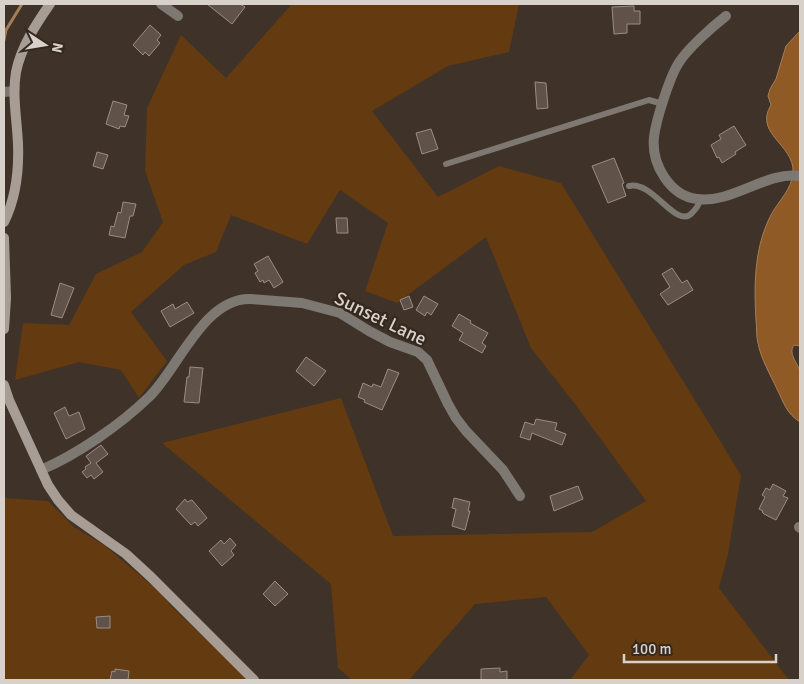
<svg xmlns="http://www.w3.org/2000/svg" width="804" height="684" font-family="Signika,sans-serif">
  <rect width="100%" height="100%" fill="#3f3228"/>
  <path fill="#643a10" d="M 292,4 L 519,4 L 509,52 L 448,66 L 372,111 L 438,197 L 499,166 L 561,183 L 741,475 L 728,554 L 719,588 L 789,680 L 570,680 L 589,655 L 546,597 L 475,604 L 409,680 L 352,680 L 338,668 L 331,584 L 162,443 L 341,398 L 393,536 L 592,532 L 646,501 L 575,404 L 531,348 L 486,237 L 397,303 L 365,291 L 388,223 L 340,190 L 307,244 L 231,215 L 216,252 L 184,265 L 131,312 L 167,361 L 139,398 L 121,370 L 79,362 L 15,380 L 23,323 L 69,325 L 96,274 L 142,252 L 163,222 L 145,171 L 147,108 L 181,35 L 226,78 Z
    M 4,498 L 48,501 L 74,527 L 104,545 L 161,593 L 172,607 L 235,666 L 247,680 L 4,680 Z"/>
  <path fill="#8f5a26" stroke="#a57e57" d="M 800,31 L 800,346 L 794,345 C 788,354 797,362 800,371 C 803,381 800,410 800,422 C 786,413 784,403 777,389 C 770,374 761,359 758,343 C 756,336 757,328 756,320 C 754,286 754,251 769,219 C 775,205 788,194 792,179 C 801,146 752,136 771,105 L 768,96 L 770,89 L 776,79 L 786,46 Z"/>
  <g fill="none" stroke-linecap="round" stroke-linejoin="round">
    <path stroke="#a57e57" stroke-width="3" d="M 4,40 L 6,30 L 22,4"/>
  </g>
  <path fill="#605248" stroke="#9b8d81" d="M 207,4 L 240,4 L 245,7 L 232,24 Z
    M 634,6 L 634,11 L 640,11 L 640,24 L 627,24 L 627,33 L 614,34 L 612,7 Z
    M 150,25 L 161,35 L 157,40 L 160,43 L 149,56 L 145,52 L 143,55 L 133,45 Z
    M 535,82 L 546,83 L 548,108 L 537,109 Z
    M 113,101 L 127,105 L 124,115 L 129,116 L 125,127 L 120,126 L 119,129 L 106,124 Z
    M 734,126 L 746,145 L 735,152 L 736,154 L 722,163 L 719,157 L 717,158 L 711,145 L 721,139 L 719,135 Z
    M 431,129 L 438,149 L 422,154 L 416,133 Z
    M 97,152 L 108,155 L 103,169 L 93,166 Z
    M 614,158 L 624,183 L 622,184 L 626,196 L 608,203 L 592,166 Z
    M 123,202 L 136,204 L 133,216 L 130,216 L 125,238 L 109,235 L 111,226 L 114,227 L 118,212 L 121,213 Z
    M 336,218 L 347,218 L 348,233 L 337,233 Z
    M 268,256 L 283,282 L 274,288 L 269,280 L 264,283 L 263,280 L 260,282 L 255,273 L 258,271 L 254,264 Z
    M 672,268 L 682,283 L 687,280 L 693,290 L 668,305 L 660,294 L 670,287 L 662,274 Z
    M 60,283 L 74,288 L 62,318 L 51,315 Z
    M 409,296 L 413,307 L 404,310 L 400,300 Z
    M 424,296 L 438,304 L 431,315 L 427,312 L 425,316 L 416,310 Z
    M 187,302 L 194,313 L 170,327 L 161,311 L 173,304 L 175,309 Z
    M 459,314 L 471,321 L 470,323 L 488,333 L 482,343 L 486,346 L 482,353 L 459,340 L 463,333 L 452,326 Z
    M 306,357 L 326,371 L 314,386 L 296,371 Z
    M 190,367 L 203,368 L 199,403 L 184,402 L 187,377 L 189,377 Z
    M 388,369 L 399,373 L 382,410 L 364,402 L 365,400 L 358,397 L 363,383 L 372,387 L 373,384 L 381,387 Z
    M 65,407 L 69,416 L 79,412 L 85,429 L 66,439 L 54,413 Z
    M 536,419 L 557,423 L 555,430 L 566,434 L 562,445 L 532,433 L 530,440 L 520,437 L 525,422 L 534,425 Z
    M 101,445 L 108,454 L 96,463 L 103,472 L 94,479 L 91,475 L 87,478 L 82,472 L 86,469 L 85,467 L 91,463 L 86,456 Z
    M 773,484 L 786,491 L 783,496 L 788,498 L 776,520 L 764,514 L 762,512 L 763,511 L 759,509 L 765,497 L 762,495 L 766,488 L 770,490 Z
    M 578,486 L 583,499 L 554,511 L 550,496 Z
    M 454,498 L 470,502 L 468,511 L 470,511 L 465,530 L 452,526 L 456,509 L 452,508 Z
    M 185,499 L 187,502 L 192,500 L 207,518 L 198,526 L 195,522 L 191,525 L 176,509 Z
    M 230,538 L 236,545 L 231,551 L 234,555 L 222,566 L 209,551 L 221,540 L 224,544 Z
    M 275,581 L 288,594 L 275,606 L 263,594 Z
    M 110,616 L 110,628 L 97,628 L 96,617 Z
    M 500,668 L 500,672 L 507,671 L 507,680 L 481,680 L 481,669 Z
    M 115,669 L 129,671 L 128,680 L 110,680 L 112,671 L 115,672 Z"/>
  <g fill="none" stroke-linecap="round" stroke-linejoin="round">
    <path stroke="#7e7873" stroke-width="6" d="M 446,164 L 649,100 L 663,104
      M 629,186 C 653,180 676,230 692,213 C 696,209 699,205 700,200"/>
    <path stroke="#7e7873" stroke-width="10" d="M 161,4 L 178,16
      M 726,16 C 712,27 687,49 678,64 C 669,79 656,120 654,137 C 651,164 670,196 697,199 C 732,204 766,171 800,176
      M 4,92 L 14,91
      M 41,470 C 78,454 120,425 149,397 C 178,369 204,297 251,299 L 302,303 L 340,313 L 369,331 L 390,342 L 418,352 L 427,360 L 448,404 L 456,418 L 466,431 L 503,470 L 520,496
      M 799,527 L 800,528"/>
    <path stroke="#a79d95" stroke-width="10" d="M 4,222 C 16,198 19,170 18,144 C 17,120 12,96 16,72 C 21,47 36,24 50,4
      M 4,238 L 6,298 L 4,329
      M 4,385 L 9,400 L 48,485 L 58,500 L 71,515 L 126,554 L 151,577 L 254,680"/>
  </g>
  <g text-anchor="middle" stroke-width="4.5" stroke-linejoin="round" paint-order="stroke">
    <g font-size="19" fill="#d8d1ca" stroke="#34281f">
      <text transform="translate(381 318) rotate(26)" y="7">Sunset Lane</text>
    </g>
  </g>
  <rect width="804" height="684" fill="none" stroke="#d8d1ca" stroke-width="10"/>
  <g transform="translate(45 45) rotate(102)" stroke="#34281f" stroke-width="4" paint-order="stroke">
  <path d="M0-4L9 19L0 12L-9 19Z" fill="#d8d1ca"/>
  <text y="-8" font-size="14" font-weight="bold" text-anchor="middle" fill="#d8d1ca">N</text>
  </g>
  <path d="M624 654v8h152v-8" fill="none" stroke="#d8d1ca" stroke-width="2.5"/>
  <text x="632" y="654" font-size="15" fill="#d8d1ca" stroke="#34281f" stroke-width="4" paint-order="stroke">100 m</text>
</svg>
